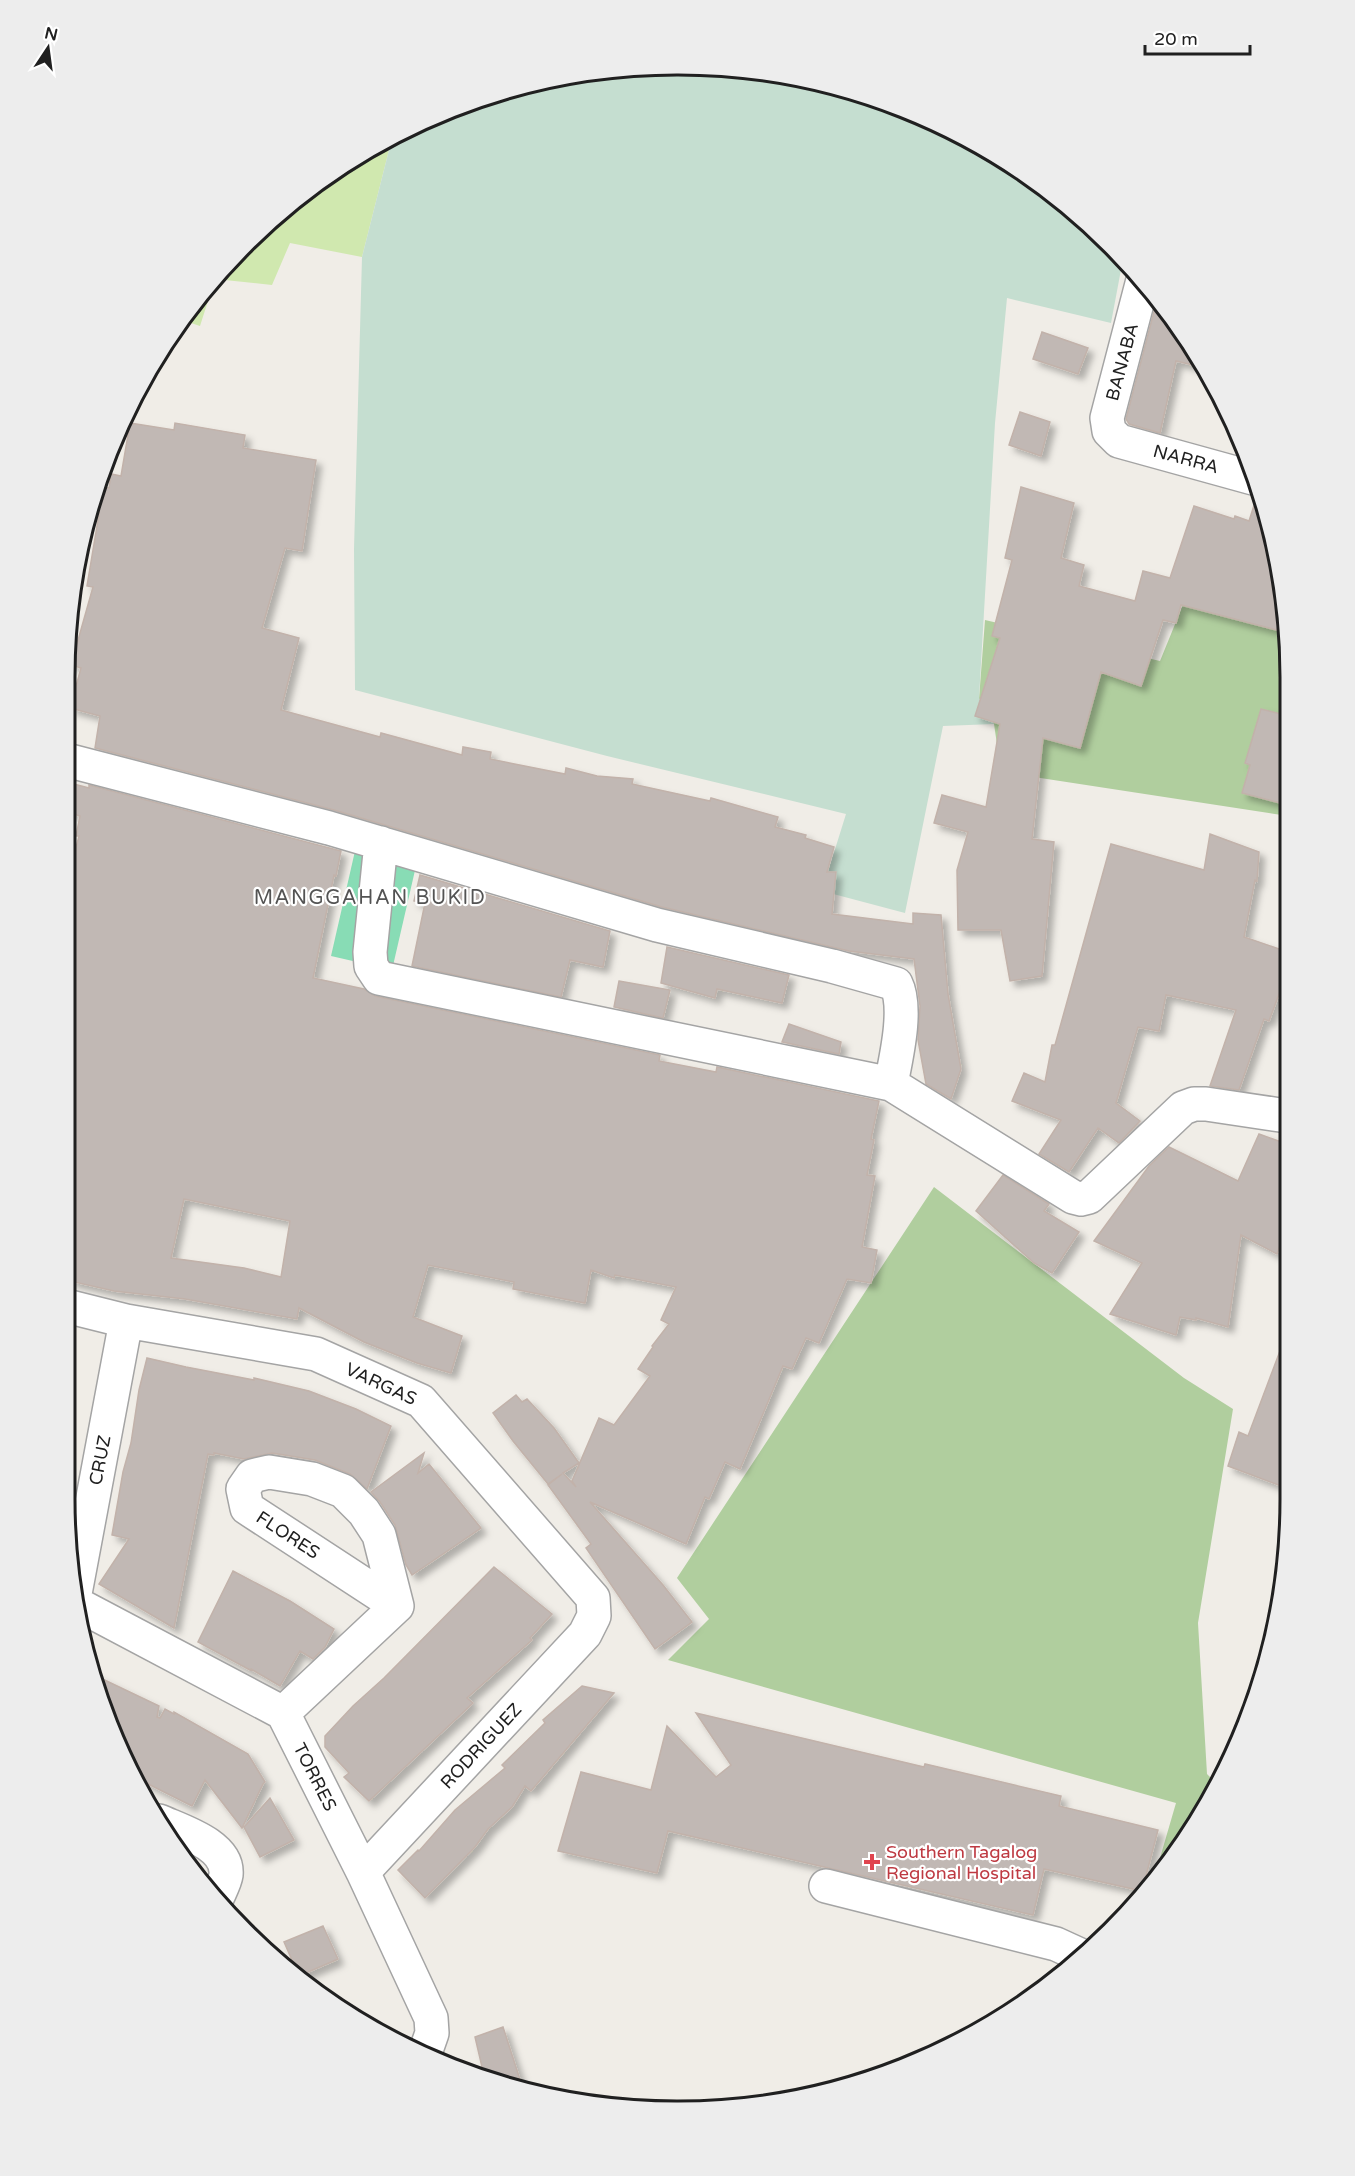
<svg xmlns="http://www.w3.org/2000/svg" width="1355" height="2176" font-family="'Varela Round',sans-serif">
  <defs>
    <filter id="shadow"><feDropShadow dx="5.5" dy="5.5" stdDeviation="3" flood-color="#0004"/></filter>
  </defs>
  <rect width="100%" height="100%" fill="#f0ede7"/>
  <path fill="#d0e8af" d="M 396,135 L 389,150 L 362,257 L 290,243 L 272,285 L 215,279 L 200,326 L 182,320 L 191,305 L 273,217 L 371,147 Z"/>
  <path fill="#b0ce9e" d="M 1200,563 L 1280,583 L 1289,637 L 1288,816 L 1001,772 L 994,724 L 979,699 L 985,620 L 1160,661 Z
    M 934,1187 L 1184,1378 L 1233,1409 L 1198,1623 L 1207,1774 L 1215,1782 L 1164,1871 L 1153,1882 L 1176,1803 L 668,1660 L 709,1619 L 677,1578 Z"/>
  <path fill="#c5ded0" d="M 717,66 L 836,85 L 948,128 L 1050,191 L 1123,259 L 1111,323 L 1007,298 L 995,423 L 979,698 L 994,724 L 943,726 L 905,913 L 822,891 L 846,814 L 607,756 L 355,690 L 354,549 L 362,257 L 389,150 L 396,135 L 480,97 L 597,70 Z"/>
  <path fill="#88dcb5" d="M 355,851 L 416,866 L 392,970 L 331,956 Z"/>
  <path fill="#c1b8b4" stroke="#c2b2aa" stroke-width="1.5" fill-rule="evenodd" filter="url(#shadow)" d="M 1157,300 L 1206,368 L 1176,361 L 1160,433 L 1129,424 L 1126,419 Z
    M 1042,332 L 1088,348 L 1078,374 L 1033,359 Z
    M 1020,412 L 1050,422 L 1041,456 L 1009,445 Z
    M 130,423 L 174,430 L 175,423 L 245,435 L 243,448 L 316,460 L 302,551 L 285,548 L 262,628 L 299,638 L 281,710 L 380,737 L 381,733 L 462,755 L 463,747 L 491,752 L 490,759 L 565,774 L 566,768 L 597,776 L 633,779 L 632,784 L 710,801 L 711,798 L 778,817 L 775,827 L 806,835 L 805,838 L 834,847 L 827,872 L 836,872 L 832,914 L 913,924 L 913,913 L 941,915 L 948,994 L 961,1069 L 951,1099 L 926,1084 L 918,1040 L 920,1006 L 914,959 L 849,951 L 662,907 L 334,810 L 95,748 L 100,716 L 70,708 L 81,668 L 71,665 L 93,587 L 87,586 L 99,514 L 100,487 L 109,488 L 111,474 L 121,476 Z
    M 1021,487 L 1074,503 L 1061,558 L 1084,565 L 1079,586 L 1135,601 L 1143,571 L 1170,578 L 1194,506 L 1234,519 L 1235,516 L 1249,521 L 1257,496 L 1260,495 L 1270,519 L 1288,633 L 1181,605 L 1176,623 L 1163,620 L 1141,686 L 1101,672 L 1080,748 L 1043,738 L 1032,839 L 1054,842 L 1042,976 L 1010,981 L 1001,930 L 958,930 L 957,870 L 968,832 L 934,823 L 942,795 L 986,807 L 1000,724 L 975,716 L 1000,638 L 992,636 L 1012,560 L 1005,558 Z
    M 1261,709 L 1289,716 L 1288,805 L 1242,793 L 1250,765 L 1245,763 Z
    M 70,783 L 89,788 L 89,785 L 341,851 L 336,876 L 334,875 L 313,978 L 364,989 L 375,996 L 660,1055 L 659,1061 L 716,1072 L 717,1067 L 879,1101 L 871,1139 L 874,1140 L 867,1175 L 875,1176 L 862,1247 L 877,1250 L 871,1283 L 847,1279 L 819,1343 L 806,1338 L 792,1369 L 783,1366 L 740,1469 L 725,1462 L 709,1499 L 705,1497 L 686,1544 L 590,1502 L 663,1585 L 692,1622 L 655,1649 L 586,1548 L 591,1544 L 548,1485 L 562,1474 L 548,1484 L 513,1441 L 493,1413 L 516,1395 L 522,1402 L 527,1399 L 554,1428 L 579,1463 L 563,1473 L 576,1487 L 572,1481 L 599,1418 L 614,1425 L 650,1376 L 638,1369 L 653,1347 L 652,1346 L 669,1324 L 661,1320 L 676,1287 L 615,1275 L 614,1278 L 591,1270 L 585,1303 L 513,1289 L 514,1282 L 428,1265 L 413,1317 L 462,1336 L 451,1373 L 417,1363 L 364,1342 L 299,1308 L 297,1319 L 185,1299 L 114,1291 L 70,1281 L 70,919 L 74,889 L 70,888 L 70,871 L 79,836 L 76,836 L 80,816 L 70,813 ZM 184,1199 L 290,1221 L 281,1277 L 244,1268 L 171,1258 Z
    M 1210,834 L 1259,852 L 1257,881 L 1255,880 L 1244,937 L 1288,952 L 1288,970 L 1269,1021 L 1264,1019 L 1239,1090 L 1210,1086 L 1236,1010 L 1166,995 L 1159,1031 L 1138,1027 L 1116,1103 L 1140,1121 L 1119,1143 L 1098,1128 L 1069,1172 L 1039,1154 L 1061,1120 L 1012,1101 L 1024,1073 L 1045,1082 L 1052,1045 L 1055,1045 L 1111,844 L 1204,870 Z
    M 420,875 L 610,931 L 603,967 L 570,960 L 561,997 L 412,966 L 425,903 L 414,901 Z
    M 667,947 L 789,975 L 782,1003 L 717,989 L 715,998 L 661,983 Z
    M 619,981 L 670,990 L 663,1018 L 614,1007 Z
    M 789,1024 L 841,1042 L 839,1054 L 782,1042 Z
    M 1259,1134 L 1287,1144 L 1287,1226 L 1277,1254 L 1241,1235 L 1228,1327 L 1196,1318 L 1196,1320 L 1180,1317 L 1176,1335 L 1110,1314 L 1142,1263 L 1094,1241 L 1149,1166 L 1169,1147 L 1238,1181 Z
    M 1003,1175 L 1049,1204 L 1044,1211 L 1079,1232 L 1052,1273 L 1034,1263 L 976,1211 Z
    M 1283,1343 L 1286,1343 L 1286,1451 L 1281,1486 L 1228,1466 L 1239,1432 L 1248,1436 Z
    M 147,1358 L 186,1367 L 254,1380 L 254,1378 L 309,1391 L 356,1409 L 391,1426 L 367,1489 L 350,1474 L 315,1460 L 272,1453 L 244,1459 L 214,1453 L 214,1455 L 208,1454 L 174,1628 L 99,1584 L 129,1539 L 112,1535 L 123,1472 L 131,1443 L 139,1390 Z
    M 424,1453 L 418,1473 L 429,1464 L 481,1528 L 412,1575 L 406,1565 L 395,1525 L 380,1502 L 371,1492 Z
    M 494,1567 L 552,1614 L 530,1638 L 532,1640 L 467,1698 L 473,1703 L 369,1801 L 344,1777 L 349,1773 L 325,1747 L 325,1736 L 353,1706 L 384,1678 Z
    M 233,1571 L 290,1601 L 334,1629 L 325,1647 L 313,1659 L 300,1651 L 280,1686 L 251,1669 L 250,1670 L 198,1642 Z
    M 92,1674 L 159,1706 L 157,1717 L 160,1718 L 165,1709 L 174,1714 L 174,1712 L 248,1754 L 265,1782 L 263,1784 L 242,1828 L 205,1780 L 192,1806 L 132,1776 L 97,1695 Z
    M 582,1686 L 614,1693 L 531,1791 L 525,1786 L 512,1807 L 488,1829 L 475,1847 L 425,1898 L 398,1870 L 418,1850 L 419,1851 L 455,1810 L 505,1768 L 502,1765 L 545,1723 L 543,1720 Z
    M 696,1713 L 924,1767 L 925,1764 L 1061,1796 L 1059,1806 L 1158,1830 L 1142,1891 L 1044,1869 L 1033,1915 L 668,1831 L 657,1873 L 558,1851 L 581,1772 L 651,1790 L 667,1726 L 716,1777 L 731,1765 Z
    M 270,1798 L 294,1840 L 260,1857 L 244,1827 Z
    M 323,1926 L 338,1959 L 299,1976 L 284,1942 Z
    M 503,2027 L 523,2089 L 485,2080 L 475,2037 Z"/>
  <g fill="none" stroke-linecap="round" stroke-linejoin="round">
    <g stroke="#a4a4a4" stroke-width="36">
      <path id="minor" d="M 1143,280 L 1107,418 L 1109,431 L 1119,441 L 1253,478
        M 70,761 L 329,828 L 657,925 L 832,966 L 896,984 C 908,1008 896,1058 891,1084
        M 381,843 L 370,952 L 371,966 L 379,978 L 891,1084 L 1073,1197 L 1081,1199 L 1089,1197 L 1183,1108 L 1194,1104 L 1206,1104 L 1280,1115 L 1287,1113
        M 70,1307 L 126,1321 L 316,1354 L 421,1401 L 593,1598 L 594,1616 L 585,1634 L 363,1872
        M 269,1472 L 312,1479 L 343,1491 L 364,1512 L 379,1535 L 397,1606 L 247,1508 L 243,1489 L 252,1476 Z
        M 74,1599 L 126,1321
        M 75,1603 L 283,1713 L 363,1872 L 431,2018 L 432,2033 L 424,2056
        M 283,1713 L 397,1606
        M 159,1821 C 181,1831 229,1845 226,1875 C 225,1882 220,1891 217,1898
        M 826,1886 L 1056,1944 L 1080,1955"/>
    </g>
    <use href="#minor" stroke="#fff" stroke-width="33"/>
  </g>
  <path fill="#e0444e" stroke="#fff" stroke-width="2" d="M869 1853h6v6h6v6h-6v6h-6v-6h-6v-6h6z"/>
  <g text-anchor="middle" stroke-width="4.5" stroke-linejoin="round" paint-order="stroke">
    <g font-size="18" fill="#202020" stroke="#fff">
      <text transform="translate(1122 362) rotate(-75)" y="6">BANABA</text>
      <text transform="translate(1186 459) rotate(15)" y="6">NARRA</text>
      <text transform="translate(381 1384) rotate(25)" y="6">VARGAS</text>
      <text transform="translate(100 1460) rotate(-79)" y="6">CRUZ</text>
      <text transform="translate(288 1535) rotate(33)" y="6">FLORES</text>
      <text transform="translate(481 1746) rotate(-47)" y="6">RODRIGUEZ</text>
      <text transform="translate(315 1777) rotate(63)" y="6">TORRES</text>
    </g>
    <g font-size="18" fill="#be3a42" stroke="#fff" text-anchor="start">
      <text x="886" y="1858">Southern Tagalog<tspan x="886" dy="21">Regional Hospital</tspan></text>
    </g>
    <g font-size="20" letter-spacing="1.5" fill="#535353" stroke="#fff">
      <text x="370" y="904">MANGGAHAN BUKID</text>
    </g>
  </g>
  <path d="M0 0H1355V2176H0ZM677 75H678A602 602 0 0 1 1280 677V1499A602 602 0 0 1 678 2101H677A602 602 0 0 1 75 1499V677A602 602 0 0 1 677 75Z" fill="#ededed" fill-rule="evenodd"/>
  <path fill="none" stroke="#202020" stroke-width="3" d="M677 75H678A602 602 0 0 1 1280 677V1499A602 602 0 0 1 678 2101H677A602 602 0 0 1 75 1499V677A602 602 0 0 1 677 75Z"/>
  <g transform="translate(48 48) rotate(13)" stroke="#ffffff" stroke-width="4.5" paint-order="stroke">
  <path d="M0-4.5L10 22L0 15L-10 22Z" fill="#202020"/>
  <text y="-9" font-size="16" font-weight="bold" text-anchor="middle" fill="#202020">N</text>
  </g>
  <path d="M1145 45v9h105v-9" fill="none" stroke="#202020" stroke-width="3"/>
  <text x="1154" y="45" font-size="18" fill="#202020" stroke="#ffffff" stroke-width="4.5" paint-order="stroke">20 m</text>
</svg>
